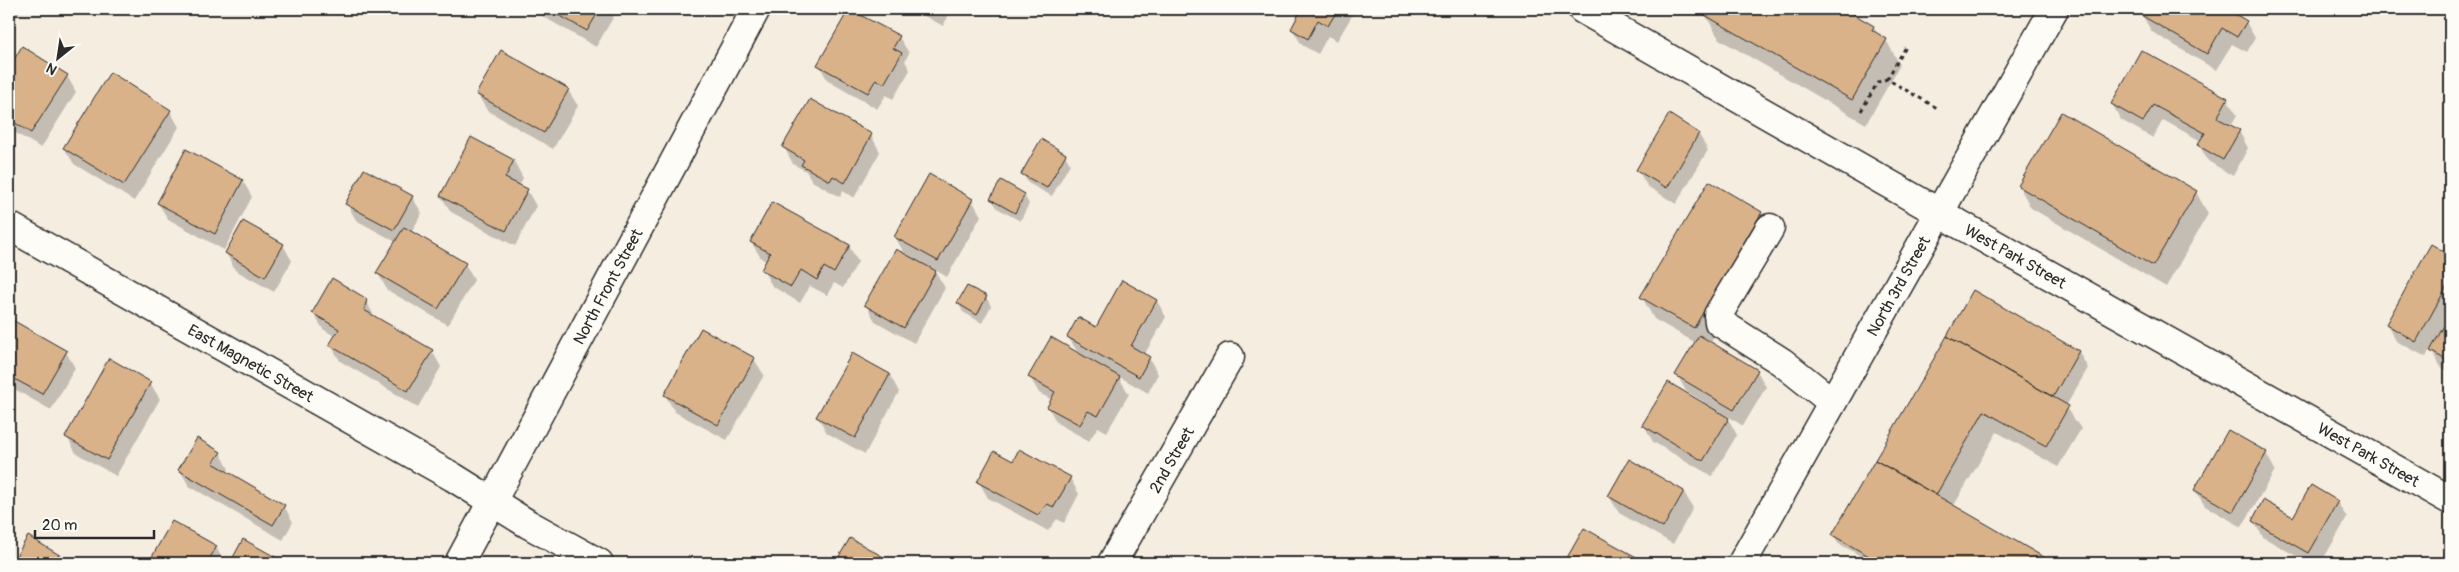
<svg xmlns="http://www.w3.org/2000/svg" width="2459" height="572" font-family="Pangolin,sans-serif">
  <rect width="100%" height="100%" fill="#f6ede1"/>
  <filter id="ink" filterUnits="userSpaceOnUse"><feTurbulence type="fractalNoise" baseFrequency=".02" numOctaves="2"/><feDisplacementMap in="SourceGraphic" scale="10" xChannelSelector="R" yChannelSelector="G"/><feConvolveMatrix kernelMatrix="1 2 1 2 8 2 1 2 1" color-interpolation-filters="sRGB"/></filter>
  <g filter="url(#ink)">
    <path fill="#0003" d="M 9,9 L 21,9 L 9,30 Z
      M 530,9 L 618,9 L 596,47 Z
      M 912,9 L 952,9 L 943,26 Z
      M 1293,9 L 1356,9 L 1337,41 L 1328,36 L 1318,54 L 1302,45 L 1292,29 L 1298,18 Z
      M 1708,9 L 1843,9 L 1873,26 L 1878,35 L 1886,40 L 1900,65 L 1866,124 L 1719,39 L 1705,14 Z
      M 2146,9 L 2243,9 L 2238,17 L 2246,22 L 2255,38 L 2247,52 L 2232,44 L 2216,70 L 2152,32 L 2142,15 Z
      M 850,10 L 899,37 L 909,53 L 905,61 L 910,70 L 893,99 L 886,95 L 877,109 L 828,81 L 819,65 Z
      M 23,48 L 67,76 L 76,92 L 41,148 L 9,129 L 9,70 Z
      M 568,90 L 578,106 L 553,149 L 487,110 L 477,94 Z
      M 2227,99 L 2237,115 L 2230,127 L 2239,131 L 2248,148 L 2233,176 L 2208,161 L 2199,145 L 2201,141 L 2163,120 L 2153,138 L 2121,120 L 2112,104 Z
      M 170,111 L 179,127 L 134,201 L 74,164 L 64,148 Z
      M 1698,133 L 1708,150 L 1676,204 L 1647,186 L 1638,170 Z
      M 871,135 L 880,152 L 854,198 L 843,191 L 840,197 L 812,181 L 806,171 L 793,164 L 784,147 Z
      M 471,139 L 514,161 L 523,178 L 519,186 L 527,190 L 536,206 L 515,246 L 451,212 L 441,196 Z
      M 1041,141 L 1065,155 L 1070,164 L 1052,196 L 1028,183 L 1023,174 Z
      M 186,151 L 243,181 L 252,197 L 224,250 L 168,219 L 158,203 Z
      M 1709,183 L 1761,213 L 1774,235 L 1710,343 L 1757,371 L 1766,387 L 1743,426 L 1726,415 L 1737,435 L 1712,476 L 1653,442 L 1644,425 L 1704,402 L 1686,391 L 1677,375 L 1696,343 L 1654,319 L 1642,297 Z
      M 2019,186 L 2196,192 L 2208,214 L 2166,287 L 2031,208 Z
      M 1024,195 L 1029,204 L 1020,221 L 997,208 L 992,199 Z
      M 412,197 L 422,213 L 411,233 L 465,264 L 474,280 L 448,325 L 387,290 L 378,273 L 396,242 L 356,220 L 347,204 Z
      M 972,200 L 981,216 L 947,277 L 934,269 L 945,288 L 914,343 L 875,321 L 866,305 L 906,256 L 895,237 Z
      M 751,242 L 849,246 L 858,262 L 843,288 L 834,283 L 827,295 L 810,286 L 800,303 L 772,286 L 763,270 L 767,262 L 761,258 Z
      M 283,245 L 292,261 L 274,292 L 235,270 L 226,253 Z
      M 2431,245 L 2450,256 L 2450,372 L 2441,367 L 2430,349 L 2426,357 L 2396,341 L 2387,324 Z
      M 1123,281 L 1157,301 L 1166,317 L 1144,355 L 1149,358 L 1158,374 L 1148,393 L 1118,376 L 1129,394 L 1107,432 L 1098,427 L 1089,441 L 1057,423 L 1048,407 L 1052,400 L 1039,393 L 1030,377 L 1079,354 L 1068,337 L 1096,328 Z
      M 1974,292 L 2079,352 L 2088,368 L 2066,406 L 2081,429 L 2058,467 L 1997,432 L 1953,507 L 2051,563 L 1873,563 L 1838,543 L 1834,535 Z
      M 986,297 L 991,306 L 982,323 L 963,312 L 958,303 Z
      M 366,300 L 375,318 L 432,351 L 441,367 L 418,407 L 340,361 L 331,345 L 336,337 L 323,329 L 313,313 Z
      M 9,320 L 66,352 L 75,368 L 51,410 L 9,386 Z
      M 853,355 L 890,375 L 899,392 L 865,454 L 827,433 L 818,417 Z
      M 754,359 L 764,375 L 727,440 L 675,412 L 665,395 Z
      M 150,383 L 160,399 L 116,476 L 76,453 L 67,437 Z
      M 220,452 L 229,469 L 227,473 L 284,506 L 293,522 L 283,540 L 189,486 L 180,470 Z
      M 2266,453 L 2275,470 L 2242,527 L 2205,506 L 2195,490 Z
      M 1630,461 L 1684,492 L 1693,508 L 1673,544 L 1619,513 L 1609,496 Z
      M 1013,463 L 1070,478 L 1079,494 L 1064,523 L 1057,519 L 1048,531 L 988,498 L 979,482 Z
      M 2337,502 L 2347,518 L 2321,563 L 2308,563 L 2263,537 L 2253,521 L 2293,519 Z
      M 1585,529 L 1645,563 L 1566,563 Z
      M 28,538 L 70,563 L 71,563 L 14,563 Z
      M 851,540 L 892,563 L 837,563 Z
      M 243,541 L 283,563 L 231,563 Z
      M 216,547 L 221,556 L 217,563 L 151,562 Z"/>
    <path fill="#d9b28a" stroke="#2b2b2b" d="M 548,9 L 600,9 L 587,31 Z
      M 849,9 L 900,36 L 893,48 L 902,53 L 884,84 L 876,79 L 868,93 L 817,65 Z
      M 1298,9 L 1338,9 L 1328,26 L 1318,20 L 1308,39 L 1291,29 L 1301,10 Z
      M 1706,9 L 1845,9 L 1874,26 L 1872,30 L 1887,39 L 1852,100 L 1703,14 Z
      M 2145,9 L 2226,9 L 2247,21 L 2237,37 L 2222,28 L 2207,54 L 2141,15 Z
      M 22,46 L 68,75 L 31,133 L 9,119 L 9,68 Z
      M 501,50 L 569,89 L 544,133 L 476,94 Z
      M 2141,50 L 2228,98 L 2217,118 L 2240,130 L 2223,160 L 2197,145 L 2205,133 L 2153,105 L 2143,122 L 2111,104 Z
      M 110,72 L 171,110 L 124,185 L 63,148 Z
      M 810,99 L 872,134 L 845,183 L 833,176 L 830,181 L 801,165 L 804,160 L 782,147 Z
      M 2061,112 L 2197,191 L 2153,266 L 2018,186 Z
      M 1669,114 L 1699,133 L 1667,188 L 1636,170 Z
      M 471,137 L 514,160 L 505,178 L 528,189 L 506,231 L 440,196 Z
      M 1041,139 L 1066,154 L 1047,188 L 1021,174 Z
      M 186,149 L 243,180 L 215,234 L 157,203 Z
      M 364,169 L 413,196 L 394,230 L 345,204 Z
      M 929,174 L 973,199 L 938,261 L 894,237 Z
      M 1001,180 L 1025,194 L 1015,213 L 990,199 Z
      M 1709,181 L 1762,212 L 1694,328 L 1640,297 Z
      M 772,202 L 850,245 L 834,273 L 824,267 L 817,280 L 801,270 L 791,287 L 761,270 L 770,253 L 750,242 Z
      M 243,221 L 284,244 L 265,277 L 225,253 Z
      M 404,227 L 466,263 L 438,309 L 376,273 Z
      M 2431,244 L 2450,255 L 2450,281 L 2416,342 L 2386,324 Z
      M 896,249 L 936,271 L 904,328 L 864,305 Z
      M 332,278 L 367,299 L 364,310 L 433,350 L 408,391 L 329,345 L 339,329 L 312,313 Z
      M 1122,280 L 1157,300 L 1131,346 L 1150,357 L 1139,377 L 1067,337 L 1078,317 L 1096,327 Z
      M 967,286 L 987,296 L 977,315 L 957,303 Z
      M 1973,290 L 2079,351 L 2053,397 L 1947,336 Z
      M 2450,315 L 2450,362 L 2430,351 Z
      M 9,318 L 67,351 L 42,394 L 9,376 Z
      M 701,328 L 755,358 L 718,425 L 664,395 Z
      M 1699,335 L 1758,370 L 1734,410 L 1675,375 Z
      M 1947,336 L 2069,406 L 2046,446 L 1984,411 L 1936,495 L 1875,460 Z
      M 1051,337 L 1120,377 L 1098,416 L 1088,411 L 1080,425 L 1047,407 L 1055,392 L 1028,377 Z
      M 852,353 L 890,374 L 855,438 L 816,417 Z
      M 109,358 L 151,382 L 107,460 L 65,437 Z
      M 1668,382 L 1729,418 L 1703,461 L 1642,425 Z
      M 2228,430 L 2267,452 L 2233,512 L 2194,490 Z
      M 197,438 L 221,452 L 213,463 L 285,505 L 273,525 L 178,470 Z
      M 1019,449 L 1071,477 L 1054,507 L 1047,504 L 1038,515 L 977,482 L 994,451 L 1013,461 Z
      M 1629,459 L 1684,491 L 1663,528 L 1608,496 Z
      M 1875,460 L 1936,495 L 2054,563 L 1881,563 L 1832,535 Z
      M 2311,485 L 2338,501 L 2308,553 L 2252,521 L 2263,500 L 2293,517 Z
      M 172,521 L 217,546 L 207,563 L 149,562 Z
      M 1584,528 L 1647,563 L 1564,563 Z
      M 28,536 L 71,562 L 70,563 L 12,563 Z
      M 850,538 L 894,563 L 835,563 Z
      M 243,539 L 286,563 L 230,563 Z"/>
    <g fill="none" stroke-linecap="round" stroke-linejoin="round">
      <g stroke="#2b2b2b" stroke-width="31">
        <g id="minor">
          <path id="s1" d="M 1582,9 L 1996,245 L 2450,500"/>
          <path id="s2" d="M 9,226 L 453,477 L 528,524 L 599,563"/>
          <path d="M 1770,228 L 1718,315 L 1719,322 L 1782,362 L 1832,402"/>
          <path id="s3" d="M 459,563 L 756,9"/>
          <path id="s4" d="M 1112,563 L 1230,357"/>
          <path id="s5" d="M 1742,563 L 2054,9"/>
        </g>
      </g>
      <path stroke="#2b2b2b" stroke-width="3" stroke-dasharray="4 4" stroke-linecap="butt" d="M 1887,79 L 1906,47
        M 1861,111 L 1878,82 L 1887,79 L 1939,109"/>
      <use href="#minor" stroke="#fdfcf7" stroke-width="28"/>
    </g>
  </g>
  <g text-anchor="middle" stroke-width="5" stroke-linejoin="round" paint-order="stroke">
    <g font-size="16" fill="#2b2b2b" stroke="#fdfcf7">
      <text dy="6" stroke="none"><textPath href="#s1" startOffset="499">West Park Street</textPath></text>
      <text dy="6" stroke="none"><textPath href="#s3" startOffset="314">North Front Street</textPath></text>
      <text dy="6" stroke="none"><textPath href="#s5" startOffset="318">North 3rd Street</textPath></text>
      <text dy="6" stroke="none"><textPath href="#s2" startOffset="278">East Magnetic Street</textPath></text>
      <text dy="6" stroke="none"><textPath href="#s1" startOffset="904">West Park Street</textPath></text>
      <text dy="6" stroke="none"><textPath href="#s4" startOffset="119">2nd Street</textPath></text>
    </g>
  </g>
  <rect width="2459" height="572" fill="none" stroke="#fdfcf7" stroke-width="30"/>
  <rect x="15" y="15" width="2429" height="542" fill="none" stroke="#2b2b2b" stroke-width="2" filter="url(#ink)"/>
  <g transform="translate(58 58) rotate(210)" stroke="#fdfcf7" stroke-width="4" paint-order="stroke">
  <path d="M0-4L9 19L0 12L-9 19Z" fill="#2b2b2b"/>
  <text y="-8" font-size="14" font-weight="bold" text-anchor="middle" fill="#2b2b2b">N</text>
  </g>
  <path d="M35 530v8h119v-8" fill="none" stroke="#2b2b2b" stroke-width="2.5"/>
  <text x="42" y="530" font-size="15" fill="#2b2b2b" stroke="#fdfcf7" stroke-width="4" paint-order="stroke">20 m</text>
</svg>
